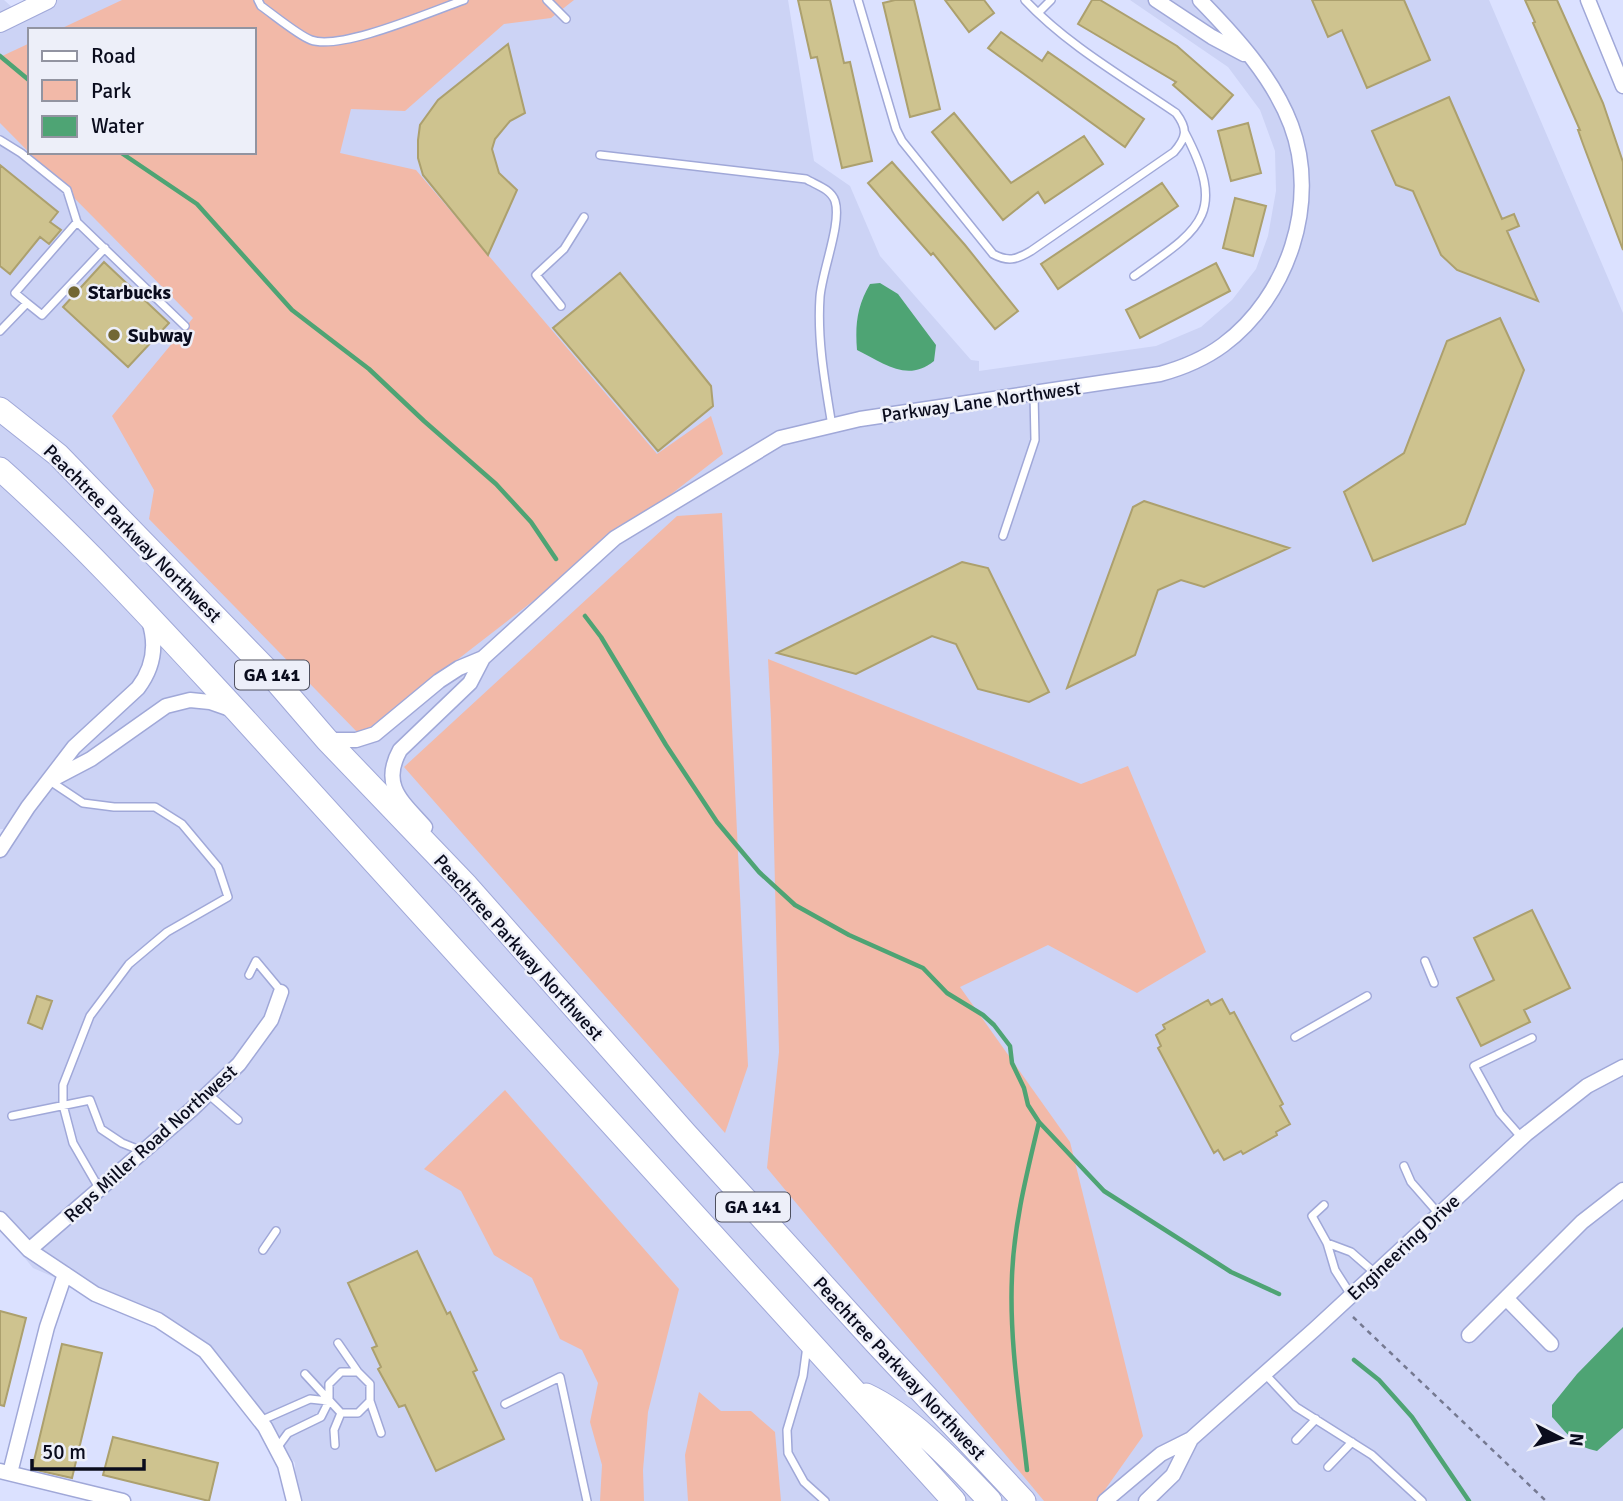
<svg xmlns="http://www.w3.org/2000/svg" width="1623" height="1501" font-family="Signika,sans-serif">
  <rect width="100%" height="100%" fill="#dbe1ff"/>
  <path fill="#ccd3f5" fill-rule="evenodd" d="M 0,0 L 4,0 L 24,18 L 23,0 L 788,0 L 814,161 L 850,186 L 880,256 L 971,360 L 979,361 L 979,371 L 1156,346 L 1201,327 L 1232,300 L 1256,269 L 1268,236 L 1276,191 L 1275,151 L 1260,110 L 1228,67 L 1130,0 L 1489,0 L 1623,313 L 1623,1501 L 296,1501 L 295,1463 L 194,1338 L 33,1268 L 0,1228 L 0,846 L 9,829 L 0,829 ZM 30,30 L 254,30 L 254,152 L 30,152 Z"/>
  <path fill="#f2b9a8" d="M 122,0 L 574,0 L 551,18 L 504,24 L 405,111 L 351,109 L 340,153 L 416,170 L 657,454 L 711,416 L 723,454 L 360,735 L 149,519 L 154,490 L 112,416 L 193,318 L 0,123 L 0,57 L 30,43 L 30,152 L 254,152 L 254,30 L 58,30 Z
    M 722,513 L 748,1066 L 725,1133 L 404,767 L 677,516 Z
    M 768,659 L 1081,784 L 1128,766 L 1206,952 L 1137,993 L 1048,945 L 960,987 L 1070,1142 L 1143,1436 L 1097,1501 L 1044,1501 L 767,1168 L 779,1052 L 771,719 Z
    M 505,1090 L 679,1289 L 648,1412 L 643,1470 L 644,1501 L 600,1501 L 602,1465 L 590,1422 L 598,1383 L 582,1350 L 560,1339 L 532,1278 L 494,1255 L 461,1191 L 424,1169 Z
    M 699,1392 L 721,1411 L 751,1411 L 775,1432 L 781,1501 L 688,1501 L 685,1455 Z"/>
  <path fill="#4ea474" d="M 880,283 L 898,294 L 936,345 L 934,361 C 907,383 884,363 857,350 C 855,325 857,306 870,284 Z
    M 1623,1327 L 1623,1428 L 1597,1451 C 1575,1447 1566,1432 1552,1417 L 1552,1405 L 1577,1374 Z"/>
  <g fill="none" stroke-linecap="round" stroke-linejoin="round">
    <path stroke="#4ea474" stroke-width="4.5" d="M 0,56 L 30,81
      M 120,152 L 197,204 L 292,310 L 369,369 L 424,421 L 496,484 L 531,522 L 556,559
      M 585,616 L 601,637 L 666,745 L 717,822 L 759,872 L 795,905 L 849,935 L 923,968 L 947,993 L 983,1015 L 994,1025 L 1010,1046 L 1012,1063 L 1024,1088 L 1028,1105 L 1039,1122 L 1104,1191 L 1231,1272 L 1279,1294
      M 1354,1360 L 1379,1380 L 1412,1417 L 1469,1501
      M 1027,1470 C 1020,1406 1009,1340 1012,1276 C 1014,1223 1027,1173 1039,1122"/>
  </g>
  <path fill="#cec38f" stroke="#aca06e" stroke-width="2" d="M 798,0 L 830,0 L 844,63 L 850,62 L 872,161 L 842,168 L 817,57 L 811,58 Z
    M 895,0 L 914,0 L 940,109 L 910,117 L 883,3 Z
    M 945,0 L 984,0 L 994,13 L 969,32 Z
    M 1092,0 L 1100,0 L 1177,46 L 1233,95 L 1212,119 L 1173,85 L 1176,82 L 1078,24 Z
    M 1312,0 L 1404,0 L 1430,60 L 1367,88 L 1342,30 L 1328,37 Z
    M 1525,0 L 1557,0 L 1603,103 L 1623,162 L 1623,250 L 1583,144 L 1578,130 L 1580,130 L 1533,23 L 1535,22 Z
    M 1001,32 L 1042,61 L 1048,52 L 1144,119 L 1125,147 L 988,48 Z
    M 508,44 L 525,113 L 510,121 L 495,139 L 492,149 L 499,173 L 517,190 L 488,255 L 423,175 L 418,158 L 418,140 L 420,125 L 438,100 Z
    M 1449,97 L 1502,219 L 1514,214 L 1519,226 L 1507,231 L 1538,301 L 1457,270 L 1441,255 L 1413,191 L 1396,185 L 1372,131 Z
    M 954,113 L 1011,183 L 1084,136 L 1103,164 L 1045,203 L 1038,192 L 1003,220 L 932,132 Z
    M 1248,123 L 1261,173 L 1231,181 L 1218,131 Z
    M 892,162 L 965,245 L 1018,311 L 995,329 L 933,253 L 931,255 L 868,183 Z
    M 0,165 L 58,212 L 50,222 L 61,230 L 49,244 L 40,237 L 10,274 L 0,266 Z
    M 1162,183 L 1178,206 L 1058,289 L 1041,264 Z
    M 1235,198 L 1266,206 L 1253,256 L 1223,248 Z
    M 104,262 L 169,323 L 128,367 L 63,307 Z
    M 1216,263 L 1230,291 L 1140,338 L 1126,310 Z
    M 620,273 L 711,386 L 713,406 L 658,451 L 553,328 Z
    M 1500,318 L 1524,370 L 1465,524 L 1373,561 L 1344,492 L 1404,453 L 1447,341 Z
    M 1144,501 L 1289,548 L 1204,587 L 1181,580 L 1158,590 L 1135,655 L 1067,688 L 1133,507 Z
    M 962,562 L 988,568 L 1049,692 L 1029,702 L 978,689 L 956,644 L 932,636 L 856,674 L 777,653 Z
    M 1532,910 L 1570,988 L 1524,1010 L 1530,1022 L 1481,1046 L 1457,998 L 1494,980 L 1474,938 Z
    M 37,996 L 52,1001 L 42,1029 L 28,1023 Z
    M 1222,999 L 1230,1014 L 1234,1012 L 1283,1104 L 1280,1106 L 1290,1124 L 1276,1132 L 1277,1135 L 1243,1154 L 1241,1151 L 1224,1160 L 1218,1150 L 1214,1153 L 1158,1048 L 1161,1046 L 1156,1035 L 1165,1029 L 1163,1025 L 1208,1000 L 1211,1005 Z
    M 417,1251 L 447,1314 L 450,1312 L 477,1370 L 473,1372 L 504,1439 L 436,1471 L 405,1405 L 399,1407 L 378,1369 L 381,1367 L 372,1348 L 377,1346 L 348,1283 Z
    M 0,1311 L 26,1318 L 4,1406 L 0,1405 Z
    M 62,1344 L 102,1353 L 72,1478 L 32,1469 Z
    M 113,1437 L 218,1463 L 209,1501 L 103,1475 Z"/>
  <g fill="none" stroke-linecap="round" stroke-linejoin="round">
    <g stroke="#a0a8d8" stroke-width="10">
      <path id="service" d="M 258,0 L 261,6 C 274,15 298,35 311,40 C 341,51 432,11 464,0
        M 547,0 L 566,19
        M 858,0 L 896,129 L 902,141 L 993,254 C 1008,262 1016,260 1031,251 L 1174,152 C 1187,137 1188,129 1176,113 C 1125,78 1067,45 1025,0
        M 1038,13 L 1051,0
        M 0,140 L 21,153 L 67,190 L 77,222 L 185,326
        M 600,155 L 806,179 C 816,185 831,189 835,201 C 842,223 822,271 820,297 C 817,340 825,383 832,426
        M 1134,276 C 1200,229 1228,215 1185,133
        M 27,303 L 15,293 L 77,222
        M 561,306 L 536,275 L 564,249 L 584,217
        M 0,331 L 27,303 L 42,315 L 105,248
        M 1003,536 L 1035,440 L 1034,394
        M 50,781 L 83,803 L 114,807 L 155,807 L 182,824 L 218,867 L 228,897 L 167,932 L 129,964 L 90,1016 L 63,1085 L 63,1105 L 73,1143 L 99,1188
        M 1425,961 L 1434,983
        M 249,975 L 256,961 L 281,991
        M 1295,1037 L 1367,996
        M 208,1094 L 238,1120
        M 12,1116 L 90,1100 L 101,1129 L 122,1143 L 142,1151
        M 1522,1138 L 1500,1113 L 1474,1066 L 1532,1038
        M 1404,1166 L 1411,1182 L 1439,1214
        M 1324,1205 L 1312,1216 L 1327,1243 L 1335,1270 L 1351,1295
        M 1327,1243 L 1351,1252 L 1375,1273
        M 263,1250 L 276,1231
        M 338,1343 L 358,1372
        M 807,1346 L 803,1376 L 787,1430 L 788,1453 L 804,1482 L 825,1501
        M 1265,1374 L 1296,1407 L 1372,1455 L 1422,1501
        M 370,1401 L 381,1433
        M 505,1404 L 560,1377 L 587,1501
        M 260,1421 L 310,1399 L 328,1401
        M 1296,1440 L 1316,1419
        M 335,1445 L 334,1430 L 341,1413
        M 277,1448 L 288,1433 L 321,1417 L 329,1401 L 329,1384 L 341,1372 L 358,1372 L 370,1384 L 370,1401 L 358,1413 L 341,1413 L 305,1374
        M 1328,1467 L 1352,1442"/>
    </g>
    <g stroke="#a0a8d8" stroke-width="17">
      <path id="minor" d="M 1156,0 L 1212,37 L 1244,54
        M 1588,0 L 1623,86
        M 327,740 L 356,740 L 375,734 L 439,681 L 459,668 L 483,658
        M 51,780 L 91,759 L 166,706 L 190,700 L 210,702 L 230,709
        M 425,827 C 403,802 380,786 400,750 L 470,683 L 483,658 L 615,538 L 780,438 L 860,419 L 1160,374 C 1182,368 1204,359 1223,345 C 1288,297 1320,202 1291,125 C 1273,77 1235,36 1200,0
        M 0,850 L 28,807 L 74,747 L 138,688 C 154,667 157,645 149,621
        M 0,1219 L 29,1250 L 95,1294 L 158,1320 L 205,1351 L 265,1427 L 285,1465 L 294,1501
        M 29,1250 L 191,1110 L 239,1064 L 271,1020 L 281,992
        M 1506,1298 L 1551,1344
        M 1469,1335 L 1582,1222 L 1623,1190
        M 0,1471 L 123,1501
        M 10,1473 L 47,1327 L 65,1274
        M 1105,1501 L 1161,1454 L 1191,1439 L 1315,1329 L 1526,1134 L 1587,1086 L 1623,1067
        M 1146,1501 L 1173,1475 L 1191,1439"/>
    </g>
    <g stroke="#a0a8d8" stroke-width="20">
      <path id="tertiary" d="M 0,23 L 47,0"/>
    </g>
    <g stroke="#a0a8d8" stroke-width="25">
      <path id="trunk" d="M 0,409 L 58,455 L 265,668 L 327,740 L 467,886 L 685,1133 L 876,1343 L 1024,1501
        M 0,469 C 84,544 160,628 237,711 L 954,1501
        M 866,1395 C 913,1417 955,1464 990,1501"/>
    </g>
    <path stroke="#757991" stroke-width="2.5" stroke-dasharray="5 5" stroke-linecap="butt" d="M 1353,1317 L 1546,1501"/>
    <use href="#service" stroke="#fff" stroke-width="7"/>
    <use href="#minor" stroke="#fff" stroke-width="14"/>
    <use href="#tertiary" stroke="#fff" stroke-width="18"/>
    <use href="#trunk" stroke="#fff" stroke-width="23"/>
  </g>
  <g fill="#726734" stroke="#edeff9" stroke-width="2.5">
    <circle cx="74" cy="292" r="7"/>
    <circle cx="114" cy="335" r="7"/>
  </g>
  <g text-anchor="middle" stroke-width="5" stroke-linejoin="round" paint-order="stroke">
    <g fill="#edeff9" stroke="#4e505f" stroke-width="2">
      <rect x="235" y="660.5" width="74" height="29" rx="5"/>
      <rect x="716" y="1192.5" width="74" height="29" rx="5"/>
    </g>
    <g font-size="18" font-weight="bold" fill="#0a0c1d">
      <text x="272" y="681">GA 141</text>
      <text x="753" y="1213">GA 141</text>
    </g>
    <g font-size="19" font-weight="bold" fill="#0a0c1d" stroke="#edeff9" text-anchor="start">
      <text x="88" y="299">Starbucks</text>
      <text x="128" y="342">Subway</text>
    </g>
    <g font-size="19" fill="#0a0c1d" stroke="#edeff9">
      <text transform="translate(981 401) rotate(-8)" y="7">Parkway Lane Northwest</text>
      <text transform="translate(133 533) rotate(45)" y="7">Peachtree Parkway Northwest</text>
      <text transform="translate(519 947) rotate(48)" y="7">Peachtree Parkway Northwest</text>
      <text transform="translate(150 1143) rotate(-42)" y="7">Reps Miller Road Northwest</text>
      <text transform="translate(1403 1247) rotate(-43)" y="7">Engineering Drive</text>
      <text transform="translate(900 1368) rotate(47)" y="7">Peachtree Parkway Northwest</text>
    </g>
  </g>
  <rect x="28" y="28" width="228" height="126" fill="#edeff9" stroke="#9294a1" stroke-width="2"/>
  <rect x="42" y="51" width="35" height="10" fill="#ffffff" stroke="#9294a1" stroke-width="2"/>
  <text x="91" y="63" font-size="21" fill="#0a0c1d">Road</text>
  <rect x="42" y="80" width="35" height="21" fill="#f2b9a8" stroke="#9294a1" stroke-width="2"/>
  <text x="91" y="98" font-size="21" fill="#0a0c1d">Park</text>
  <rect x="42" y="116" width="35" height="21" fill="#4ea474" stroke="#9294a1" stroke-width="2"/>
  <text x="91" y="133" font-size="21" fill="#0a0c1d">Water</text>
  <g transform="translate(1560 1438) rotate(96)" stroke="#edeff9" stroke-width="5" paint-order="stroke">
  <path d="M0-5L12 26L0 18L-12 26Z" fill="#0a0c1d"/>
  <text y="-10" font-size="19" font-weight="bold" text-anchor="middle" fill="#0a0c1d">N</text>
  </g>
  <path d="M32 1459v10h112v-10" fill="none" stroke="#0a0c1d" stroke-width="3.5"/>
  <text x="42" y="1459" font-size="21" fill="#0a0c1d" stroke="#edeff9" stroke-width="5" paint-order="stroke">50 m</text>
</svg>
